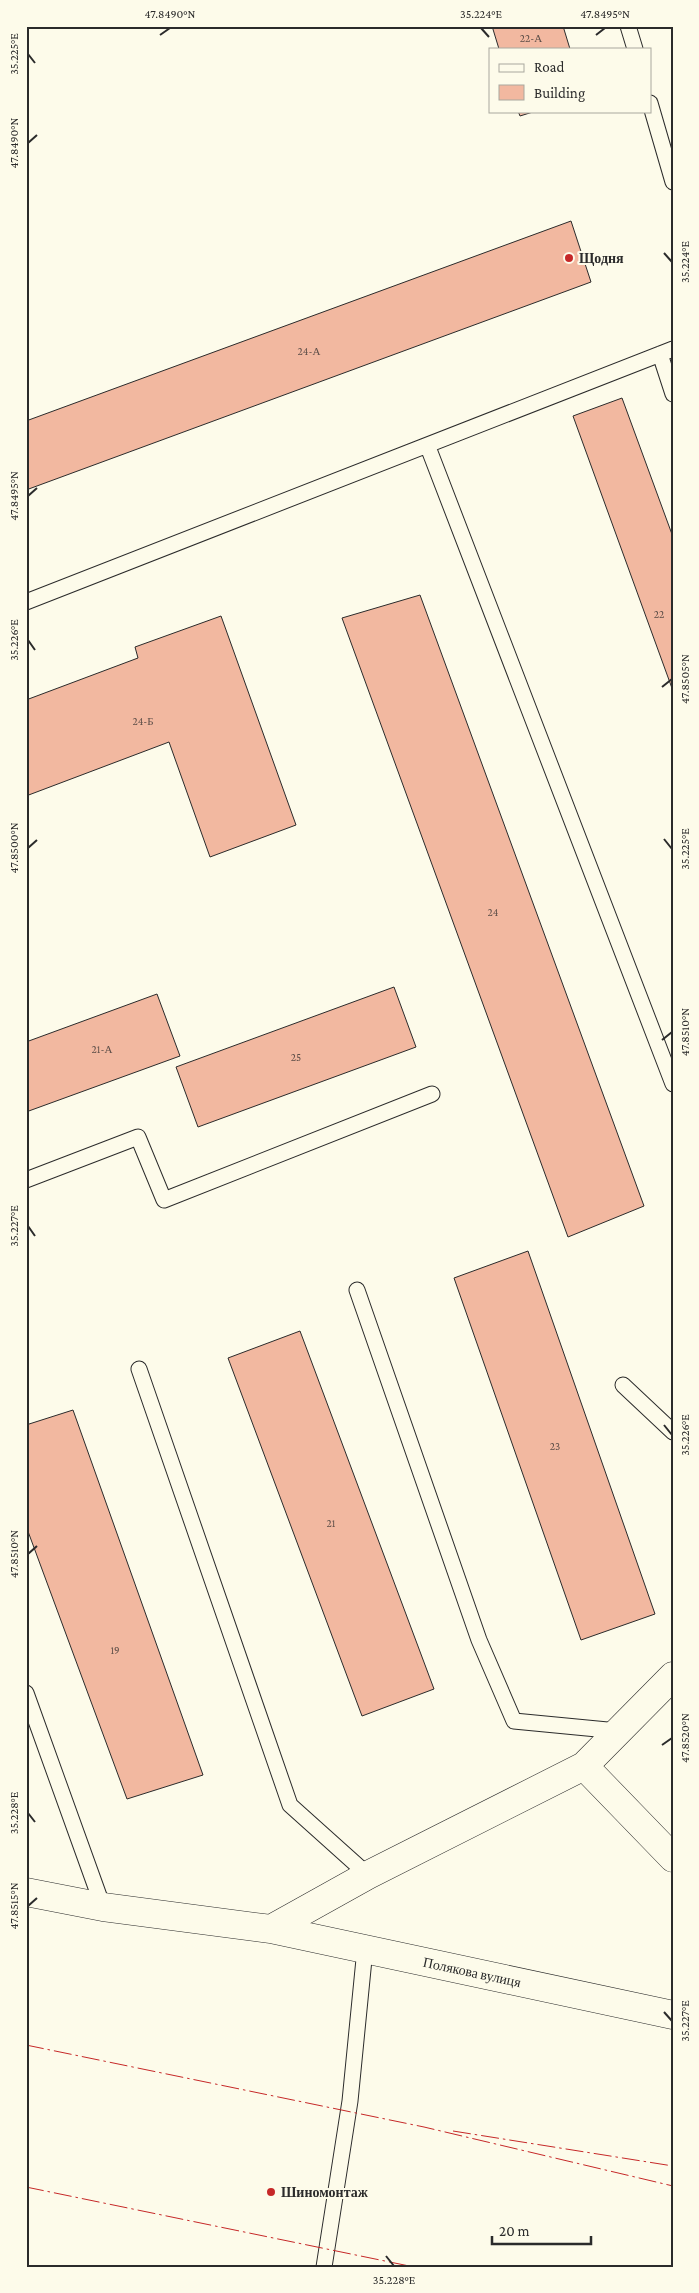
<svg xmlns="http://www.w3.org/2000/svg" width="699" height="2293" font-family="'Crimson Pro',serif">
  <rect width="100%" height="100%" fill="#fdfbea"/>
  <path fill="#f2b8a0" stroke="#2b2b2b" d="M 492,26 L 563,26 L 570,49 L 499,49 Z
    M 518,111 L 536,111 L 520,116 Z
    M 571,221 L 591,282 L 26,490 L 26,421 Z
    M 622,398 L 673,537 L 673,691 L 573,416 Z
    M 420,595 L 644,1206 L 568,1237 L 342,618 Z
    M 221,616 L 296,825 L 210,857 L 169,742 L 26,796 L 26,700 L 138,658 L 135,647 Z
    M 394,987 L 416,1047 L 198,1127 L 176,1067 Z
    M 157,994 L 180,1056 L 26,1112 L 26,1042 Z
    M 528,1251 L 655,1614 L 581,1640 L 454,1278 Z
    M 300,1331 L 434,1689 L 362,1716 L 228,1358 Z
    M 73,1410 L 203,1775 L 127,1799 L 26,1526 L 26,1425 Z"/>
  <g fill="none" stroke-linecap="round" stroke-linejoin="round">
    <g stroke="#2b2b2b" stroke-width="17">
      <path id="lane" d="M 628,26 L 635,49
        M 650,103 L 673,182
        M 660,354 L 673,394
        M 428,447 L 673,1084
        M 26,602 L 673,349
        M 26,1180 L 138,1137 L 164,1200 L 432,1094
        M 357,1290 L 479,1640 L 514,1721 L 618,1731
        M 139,1369 L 290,1805 L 368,1875
        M 623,1385 L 673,1432
        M 26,1693 L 103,1907
        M 324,2267 L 350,2101 L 365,1949"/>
    </g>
    <g stroke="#2b2b2b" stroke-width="29">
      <path id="secondary" d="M 673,1676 L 584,1766 L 673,1858
        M 26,1892 L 103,1907 L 271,1929 L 673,2015
        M 271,1929 L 368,1875 L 584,1766"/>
    </g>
    <use href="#lane" stroke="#fdfbea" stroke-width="15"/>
    <use href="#secondary" stroke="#fdfbea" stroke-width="28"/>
    <path stroke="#c62828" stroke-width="1" stroke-dasharray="18 4 2.5 4" stroke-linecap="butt" d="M 26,2045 L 424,2127 L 673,2186
      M 453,2131 L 673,2166
      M 26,2187 L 414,2267"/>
  </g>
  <path fill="none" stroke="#2b2b2b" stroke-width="2" d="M 481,28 L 489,37M 160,35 L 170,28M 596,35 L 605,28M 28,54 L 35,63M 28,143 L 37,135M 664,253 L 672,262M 28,496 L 37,488M 28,640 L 35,650M 662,687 L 672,679M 664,839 L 672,849M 28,848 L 37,840M 662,1040 L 672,1032M 28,1226 L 35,1236M 664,1425 L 672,1435M 28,1554 L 37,1546M 662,1745 L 672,1738M 28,1813 L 35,1822M 28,1906 L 37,1898M 664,2012 L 672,2021M 386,2256 L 394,2266"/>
  <g fill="#c62828" stroke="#fdfbea" stroke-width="2">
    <circle cx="569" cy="258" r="5"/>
    <circle cx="271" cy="2192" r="5"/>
  </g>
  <g text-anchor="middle" stroke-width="4" stroke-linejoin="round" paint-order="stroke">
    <g font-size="11" fill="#5d4e48">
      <text x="531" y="42">22-А</text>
      <text x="309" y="355">24-А</text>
      <text x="659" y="618">22</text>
      <text x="143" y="725">24-Б</text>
      <text x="493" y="916">24</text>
      <text x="102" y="1053">21-А</text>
      <text x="296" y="1061">25</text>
      <text x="555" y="1450">23</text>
      <text x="331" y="1527">21</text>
      <text x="115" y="1654">19</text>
    </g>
    <g font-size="14" font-weight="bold" fill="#2b2b2b" stroke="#fdfbea" text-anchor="start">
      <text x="579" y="263">Щодня</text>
      <text x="281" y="2197">Шиномонтаж</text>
    </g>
    <g font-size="14" fill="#2b2b2b" stroke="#fdfbea">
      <text transform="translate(472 1972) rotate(12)" y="5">Полякова вулиця</text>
    </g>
  </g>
  <rect width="699" height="2293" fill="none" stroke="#fdfbea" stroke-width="55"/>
  <rect x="489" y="48" width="162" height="65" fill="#fdfbea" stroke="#a9a89e"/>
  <rect x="499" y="64" width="25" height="8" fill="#fdfbea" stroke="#a9a89e"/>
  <text x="534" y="72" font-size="15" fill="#2b2b2b">Road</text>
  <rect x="499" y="85" width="25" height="15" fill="#f2b8a0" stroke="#a9a89e"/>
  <text x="534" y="98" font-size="15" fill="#2b2b2b">Building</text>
  <path d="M492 2236v8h99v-8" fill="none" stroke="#2b2b2b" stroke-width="2.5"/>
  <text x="499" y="2236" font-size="15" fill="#2b2b2b" stroke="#fdfbea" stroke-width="4" paint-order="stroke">20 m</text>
  <rect x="28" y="28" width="644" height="2238" fill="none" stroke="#2b2b2b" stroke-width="2"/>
  <g font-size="12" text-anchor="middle" fill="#2b2b2b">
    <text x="170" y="18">47.8490°N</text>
    <text x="481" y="18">35.224°E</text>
    <text x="605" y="18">47.8495°N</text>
    <text transform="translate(14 54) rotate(-90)" y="4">35.225°E</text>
    <text transform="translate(14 143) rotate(-90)" y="4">47.8490°N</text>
    <text transform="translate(685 262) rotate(-90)" y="4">35.224°E</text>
    <text transform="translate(14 496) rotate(-90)" y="4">47.8495°N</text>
    <text transform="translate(14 640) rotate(-90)" y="4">35.226°E</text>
    <text transform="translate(685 679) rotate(-90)" y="4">47.8505°N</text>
    <text transform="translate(14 848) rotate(-90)" y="4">47.8500°N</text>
    <text transform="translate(685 849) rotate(-90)" y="4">35.225°E</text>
    <text transform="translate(685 1032) rotate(-90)" y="4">47.8510°N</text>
    <text transform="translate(14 1226) rotate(-90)" y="4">35.227°E</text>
    <text transform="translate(685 1435) rotate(-90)" y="4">35.226°E</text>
    <text transform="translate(14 1554) rotate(-90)" y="4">47.8510°N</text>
    <text transform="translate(685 1738) rotate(-90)" y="4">47.8520°N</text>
    <text transform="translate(14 1813) rotate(-90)" y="4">35.228°E</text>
    <text transform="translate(14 1906) rotate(-90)" y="4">47.8515°N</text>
    <text transform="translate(685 2021) rotate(-90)" y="4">35.227°E</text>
    <text x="394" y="2284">35.228°E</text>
  </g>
</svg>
